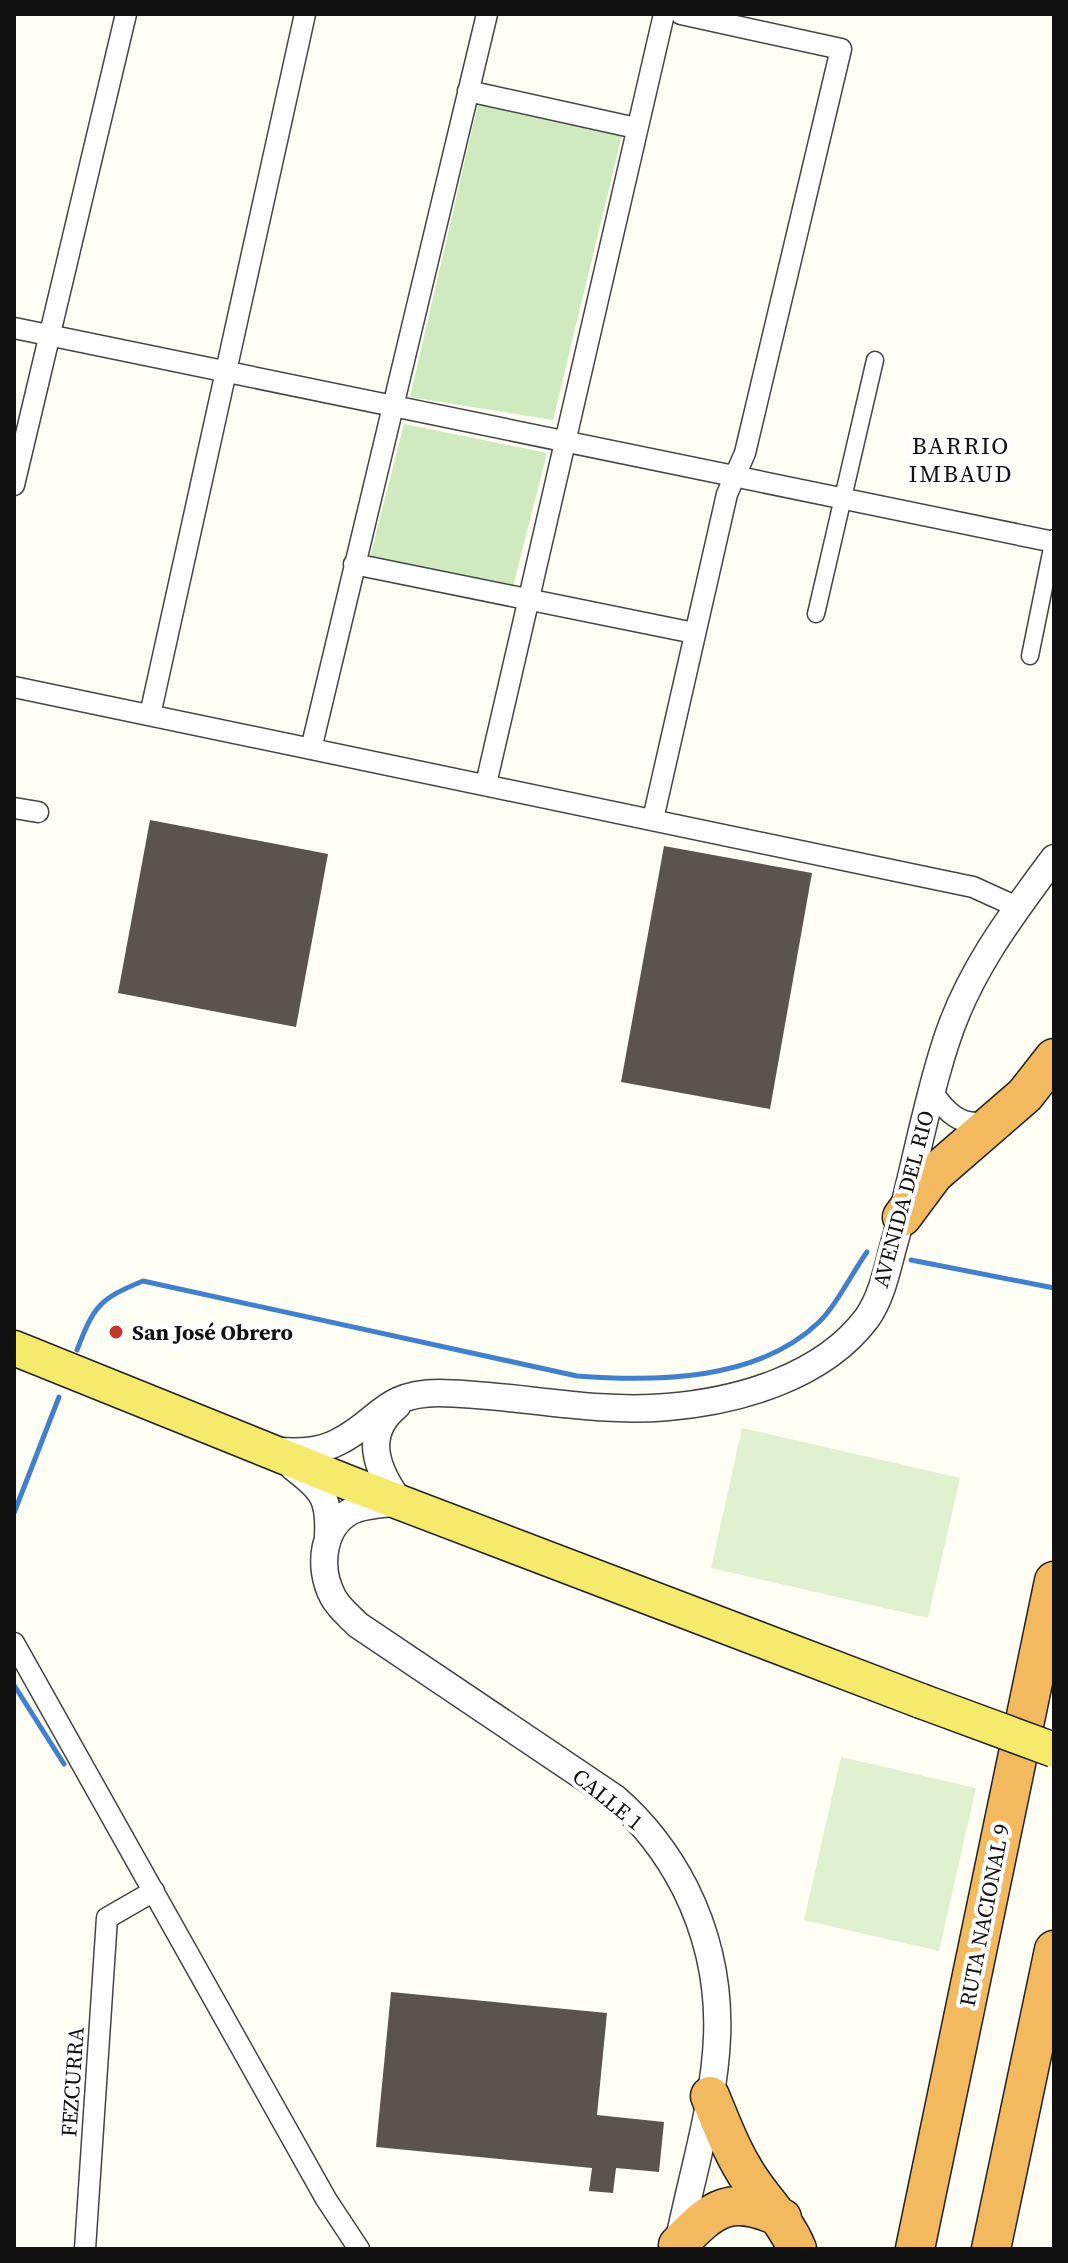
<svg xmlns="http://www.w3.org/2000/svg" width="1068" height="2263" font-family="'Source Serif 4',serif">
  <rect width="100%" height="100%" fill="#fffef5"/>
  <path fill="#ceeabe" d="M 478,104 L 622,135 L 553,420 L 410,397 Z
    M 404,424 L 547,453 L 513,586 L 370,557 Z"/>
  <path fill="#e0f1cf" d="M 742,1428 L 960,1478 L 928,1618 L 711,1568 Z
    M 841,1757 L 976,1788 L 939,1951 L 804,1920 Z"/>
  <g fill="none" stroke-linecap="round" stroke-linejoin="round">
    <path stroke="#4180cc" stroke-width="5" d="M 911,1260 L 1054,1288
      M 77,1350 C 94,1306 99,1299 143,1281 L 577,1376 C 656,1382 757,1381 818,1323 C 836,1306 852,1273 867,1252
      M 14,1513 L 59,1397
      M 14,1685 L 64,1764"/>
  </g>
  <path fill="#5a544d" d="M 150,820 L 328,854 L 296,1027 L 118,993 Z
    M 664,846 L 812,873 L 770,1109 L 621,1082 Z
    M 391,1992 L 607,2013 L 597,2115 L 664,2122 L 659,2172 L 616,2168 L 613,2193 L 589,2191 L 592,2168 L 376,2147 Z"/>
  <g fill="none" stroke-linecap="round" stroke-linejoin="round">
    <g stroke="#444" stroke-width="19">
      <path id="pedestrian" d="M 816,614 L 875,360
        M 1030,656 L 1054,538"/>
    </g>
    <g stroke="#444" stroke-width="23">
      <path id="minor" d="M 468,91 L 636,128
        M 14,328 L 1054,542
        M 14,485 L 126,14
        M 354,564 L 694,633
        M 14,687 L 973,887 L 1017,907
        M 150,715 L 305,14
        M 311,749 L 487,14
        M 486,784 L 664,14
        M 14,808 L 38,812
        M 653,819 L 727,494 L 745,453 L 841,49 L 681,14
        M 931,1090 C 945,1111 961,1129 989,1121
        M 14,1643 L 326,2199 L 359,2249
        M 85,2249 L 107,1918 L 154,1891"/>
    </g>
    <g stroke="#444" stroke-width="29">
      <path id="tertiary" d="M 397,1406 C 361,1435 378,1472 400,1502 C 387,1504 370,1504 356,1509 C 322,1522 317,1567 333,1597 C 339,1608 349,1616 358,1625 L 615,1798 C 645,1824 667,1853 685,1888 C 748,2014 704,2116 678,2244
        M 279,1451 C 300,1452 319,1452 338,1442 C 379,1422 383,1393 439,1393 C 515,1394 591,1414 668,1407 C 739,1401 823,1377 867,1318 C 882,1297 887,1269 894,1244 C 913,1178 924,1110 945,1045 C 967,974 1010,917 1054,858
        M 294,1468 C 323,1490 330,1499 328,1536"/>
    </g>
    <g stroke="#222" stroke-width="37">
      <path id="primary" d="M 14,1348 L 349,1483 L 921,1701"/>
    </g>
    <g stroke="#222" stroke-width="41">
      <path id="motorway" d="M 902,1217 L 934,1174 L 1025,1095 L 1054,1058
        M 710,2096 C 722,2125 733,2155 751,2181 C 767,2205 786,2222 797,2249
        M 678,2245 C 714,2207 730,2194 782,2218
        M 915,2249 L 1054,1581
        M 991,2249 L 1054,1950"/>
    </g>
    <use href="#pedestrian" stroke="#fff" stroke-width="16"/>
    <use href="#minor" stroke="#fff" stroke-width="20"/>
    <use href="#tertiary" stroke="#fff" stroke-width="26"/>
    <use href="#primary" stroke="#f6ea6d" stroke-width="34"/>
    <use href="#motorway" stroke="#f2b95f" stroke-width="38"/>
    <g stroke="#222" stroke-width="37" stroke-linecap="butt">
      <path id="primary-bridge" d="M 921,1701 L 1054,1750"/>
    </g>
    <use href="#primary-bridge" stroke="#f6ea6d" stroke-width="34"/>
  </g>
  <circle fill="#c13929" stroke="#fff" stroke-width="3" cx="116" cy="1332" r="8"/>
  <g text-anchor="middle" stroke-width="8" stroke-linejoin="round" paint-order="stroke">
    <g font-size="22" fill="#111" stroke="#fff">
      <text transform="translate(903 1199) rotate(-75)" y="8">AVENIDA DEL RIO</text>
      <text transform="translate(608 1799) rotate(39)" y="8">CALLE 1</text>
      <text transform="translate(984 1915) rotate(-79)" y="8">RUTA NACIONAL 9</text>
      <text transform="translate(72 2082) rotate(-86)" y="8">FEZCURRA</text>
    </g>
    <g font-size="22" font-weight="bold" fill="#111" stroke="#fff" text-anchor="start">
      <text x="132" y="1340">San José Obrero</text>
    </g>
    <g font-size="24" letter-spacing="2" fill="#111" stroke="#fff">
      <text x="961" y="454">BARRIO<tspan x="961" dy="28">IMBAUD</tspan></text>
    </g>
  </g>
  <rect width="1068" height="2263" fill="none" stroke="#111111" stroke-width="32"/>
</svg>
